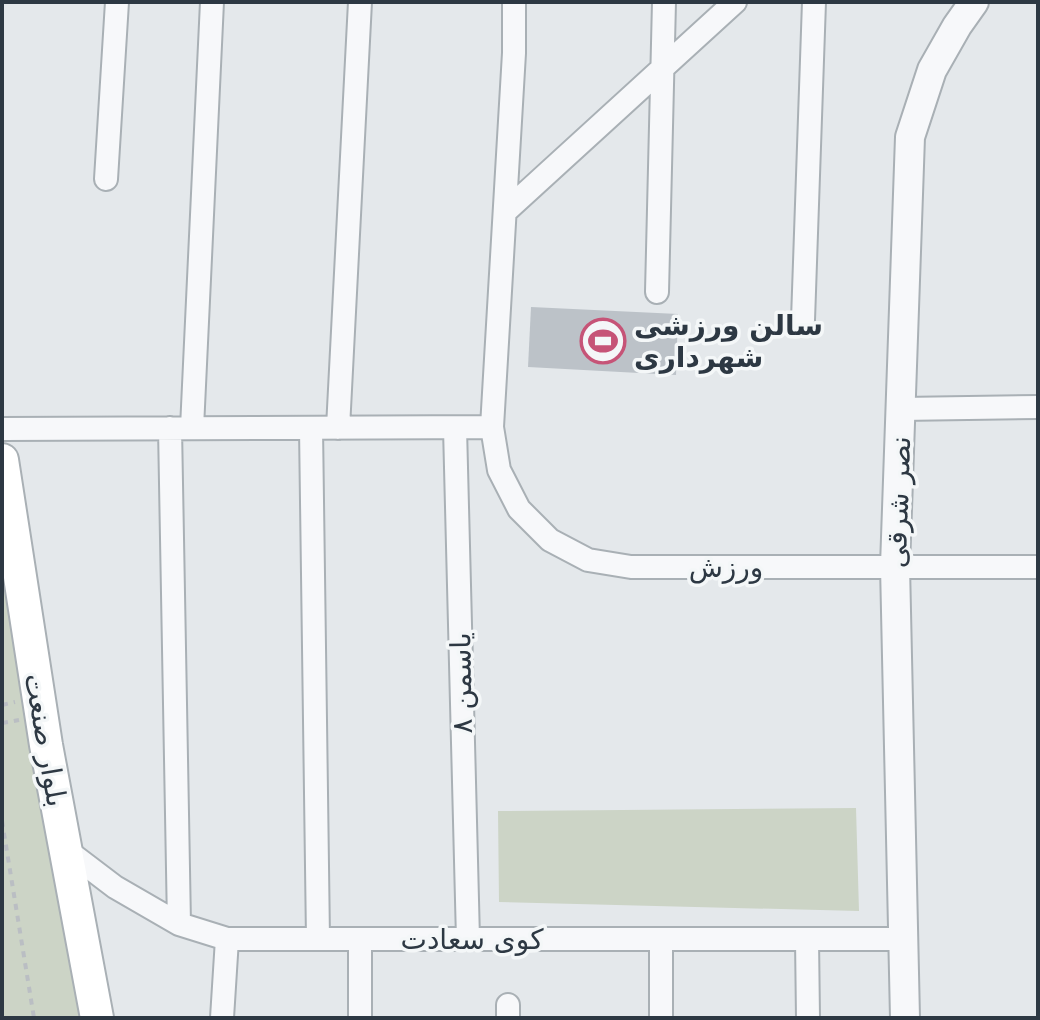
<svg xmlns="http://www.w3.org/2000/svg" width="1040" height="1020" font-family="'DejaVu Sans',Cairo,sans-serif">
  <rect width="100%" height="100%" fill="#e4e8eb"/>
  <path fill="#ccd4c6" d="M 2,470 L 93,1018 L 2,1018 Z
    M 856,808 L 859,911 L 499,902 L 498,811 Z"/>
  <path fill="#bcc2c8" d="M 531,307 L 678,314 L 676,375 L 528,367 Z"/>
  <g fill="none" stroke-linecap="round" stroke-linejoin="round">
    <g stroke="#a9b0b5" stroke-width="26">
      <path id="minor" d="M 514,2 L 514,53 L 492,427 L 499,470 L 519,509 L 550,540 L 588,560 L 631,567 L 1038,567
        M 106,179 L 117,2
        M 505,212 L 735,2
        M 657,292 L 664,2
        M 803,320 L 814,2
        M 901,409 L 1038,407
        M 170,428 L 179,924
        M 192,428 L 212,2
        M 311,428 L 318,939
        M 338,428 L 360,2
        M 455,428 L 468,939
        M 2,429 L 492,427
        M 65,849 L 115,887 L 179,924 L 227,939 L 903,939
        M 360,939 L 360,1018
        M 661,939 L 661,1018
        M 807,939 L 808,1018
        M 508,1005 L 508,1018
        M 222,1018 L 227,939"/>
    </g>
    <g stroke="#a9b0b5" stroke-width="32">
      <path id="tertiary" d="M 905,1018 L 895,566 L 910,137 L 932,70 L 957,26 L 974,2"/>
    </g>
    <g stroke="#a9b0b5" stroke-width="36">
      <path id="secondary" d="M 2,460 L 46,745 L 97,1018"/>
    </g>
    <path stroke="#babec3" stroke-width="4" stroke-dasharray="6 6" stroke-linecap="butt" d="M 2,705 L 15,702
      M 2,723 L 19,720
      M 2,821 L 34,1018"/>
    <use href="#minor" stroke="#f7f8fa" stroke-width="22"/>
    <use href="#tertiary" stroke="#f7f8fa" stroke-width="28"/>
    <use href="#secondary" stroke="#fff" stroke-width="32"/>
  </g>
  <defs>
    <g id="stadium-ring" transform="scale(2.3)"><circle r="9.5" fill="#f4f7f8" stroke="#c65477" stroke-width="1.5"/><path d="M0-5a6.5 5 0 1 0 0 10a6.5 5 0 1 0 0-10ZM-3.5-1.8h7v3.6h-7Z" fill="#c65477"/></g>
  </defs>
  <g fill-rule="evenodd">
    <use href="#stadium-ring" x="603" y="341"/>
  </g>
  <g text-anchor="middle" stroke-width="7" stroke-linejoin="round" paint-order="stroke">
    <g font-size="28" font-weight="bold" fill="#2d3843" stroke="#f4f7f8" text-anchor="start">
      <text x="634" y="335">سالن ورزشی<tspan x="634" dy="32">شهرداری</tspan></text>
    </g>
    <g font-size="28" fill="#2d3843" stroke="#f4f7f8">
      <text transform="translate(898 502) rotate(-88)" y="10">نصر شرقی</text>
      <text x="726" y="577">ورزش</text>
      <text transform="translate(461 683) rotate(-91)" y="10">یاسمن ۸</text>
      <text transform="translate(46 740) rotate(80)" y="10">بلوار صنعت</text>
      <text x="472" y="949">کوی سعادت</text>
    </g>
  </g>
  <rect width="1040" height="1020" fill="none" stroke="#2d3843" stroke-width="8"/>
</svg>
